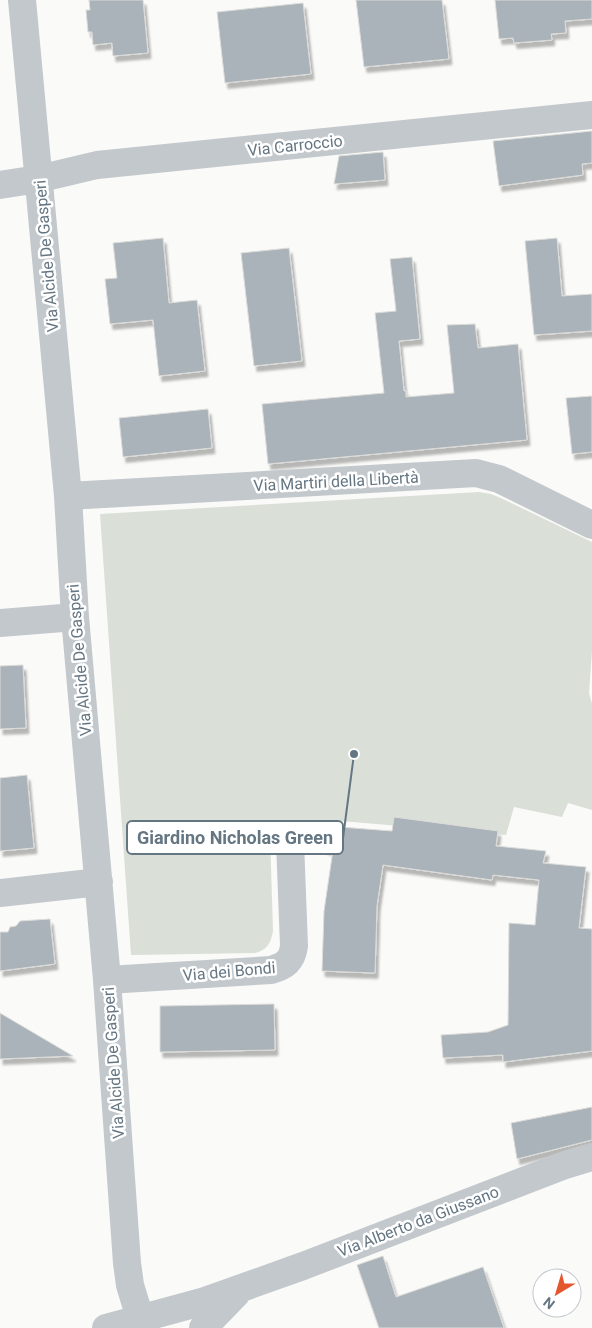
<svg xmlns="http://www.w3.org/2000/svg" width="592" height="1328" font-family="Roboto,sans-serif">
  <defs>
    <filter id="shadow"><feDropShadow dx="3" dy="5.5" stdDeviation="1" flood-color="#0004"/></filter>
  </defs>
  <rect width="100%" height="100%" fill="#fafaf8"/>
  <path fill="#dadfd7" d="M 479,492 L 491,494 L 503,499 L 592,542 L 592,651 L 589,693 L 592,704 L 592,810 L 568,803 L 562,817 L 514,807 L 506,835 L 329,820 L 270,834 L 273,931 C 271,943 267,950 255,953 L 131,955 L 100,514 Z"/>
  <path fill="#aab3b9" stroke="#dcdcda" filter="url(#shadow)" d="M 89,0 L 143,0 L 148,53 L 113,56 L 112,43 L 93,45 L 92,32 L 88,32 L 86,10 L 90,10 Z
    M 356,0 L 442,0 L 449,59 L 364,67 Z
    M 495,0 L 592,0 L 592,19 L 565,21 L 566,33 L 551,34 L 552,40 L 514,43 L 513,38 L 499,39 Z
    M 303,3 L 311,74 L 225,83 L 217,12 Z
    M 592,131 L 592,163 L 582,164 L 583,175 L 499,186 L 493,141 Z
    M 383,152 L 385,180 L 334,184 L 339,156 Z
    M 163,238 L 169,303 L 197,300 L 205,371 L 159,376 L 153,320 L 110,324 L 105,279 L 117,278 L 113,243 Z
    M 557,238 L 562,296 L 592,294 L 592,331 L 534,335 L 525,241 Z
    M 289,248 L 302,361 L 254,366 L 241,253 Z
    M 412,257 L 420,339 L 399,341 L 404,391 L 406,391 L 406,397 L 454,393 L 447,325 L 475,324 L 478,348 L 518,344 L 527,440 L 268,464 L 262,404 L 384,393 L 375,313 L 396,311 L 390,259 Z
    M 592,396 L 592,452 L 572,454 L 566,398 Z
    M 208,409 L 212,448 L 123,457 L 119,418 Z
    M 23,665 L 26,728 L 0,729 L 0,666 Z
    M 27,775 L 34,848 L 0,851 L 0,778 Z
    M 394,817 L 498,831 L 496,846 L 546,851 L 543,863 L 586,867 L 579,928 L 592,929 L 592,1051 L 503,1062 L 503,1055 L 443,1058 L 441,1035 L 488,1032 L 508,1025 L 509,923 L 535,925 L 539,880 L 493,875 L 492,880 L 383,865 L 377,906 L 375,973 L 322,971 L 324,911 L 333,850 L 325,849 L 327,826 L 392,831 Z
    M 50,919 L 55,964 L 0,971 L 0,932 L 8,932 L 10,927 L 16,926 L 20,921 Z
    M 274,1004 L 275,1050 L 160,1052 L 160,1006 Z
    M 0,1013 L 73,1056 L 0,1059 Z
    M 592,1107 L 592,1140 L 517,1159 L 511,1123 Z
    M 383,1256 L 396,1297 L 483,1267 L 504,1328 L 379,1328 L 357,1265 Z"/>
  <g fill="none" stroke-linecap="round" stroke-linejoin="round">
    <path stroke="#c3c8cc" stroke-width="28" d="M 22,0 L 68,496 L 75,617 L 107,980 L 127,1263 L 130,1285 L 143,1328
      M 0,185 L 38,179 L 97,165 L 592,115
      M 68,496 L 476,473 L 499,479 L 592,525
      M 0,623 L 75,617
      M 0,893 L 99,882
      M 107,980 L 271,970 C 285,966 292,961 294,946 L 290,842
      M 106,1328 L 205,1301 L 303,1266 L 565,1165 L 592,1157
      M 203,1328 L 237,1293"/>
  </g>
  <g text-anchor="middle" stroke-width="5" stroke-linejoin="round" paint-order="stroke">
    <g font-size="16" fill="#657683" stroke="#fff">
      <text transform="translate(295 145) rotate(-6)" y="6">Via Carroccio</text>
      <text transform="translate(46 256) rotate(-95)" y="6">Via Alcide De Gasperi</text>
      <text transform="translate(336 481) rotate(-3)" y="6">Via Martiri della Libertà</text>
      <text transform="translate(79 660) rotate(-95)" y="6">Via Alcide De Gasperi</text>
      <text transform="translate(229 971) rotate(-5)" y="6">Via dei Bondi</text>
      <text transform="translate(113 1063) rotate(-94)" y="6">Via Alcide De Gasperi</text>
      <text transform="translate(418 1221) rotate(-21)" y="6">Via Alberto da Giussano</text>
    </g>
  </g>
  <path fill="none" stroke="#657683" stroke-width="2" d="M354 754L343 838"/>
  <circle fill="#657683" stroke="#fff" stroke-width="2" cx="354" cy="754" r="5"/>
  <rect fill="#fff" stroke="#657683" stroke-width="2" x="127" y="821" width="216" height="33" rx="5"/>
  <g font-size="18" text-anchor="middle" font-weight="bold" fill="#657683">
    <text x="235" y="844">Giardino Nicholas Green</text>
  </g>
  <g transform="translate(557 1293) rotate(218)"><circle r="24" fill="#ffffff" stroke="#c1c8cd"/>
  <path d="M0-4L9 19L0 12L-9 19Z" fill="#e4572e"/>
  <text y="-8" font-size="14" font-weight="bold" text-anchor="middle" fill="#657683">N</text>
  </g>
</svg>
